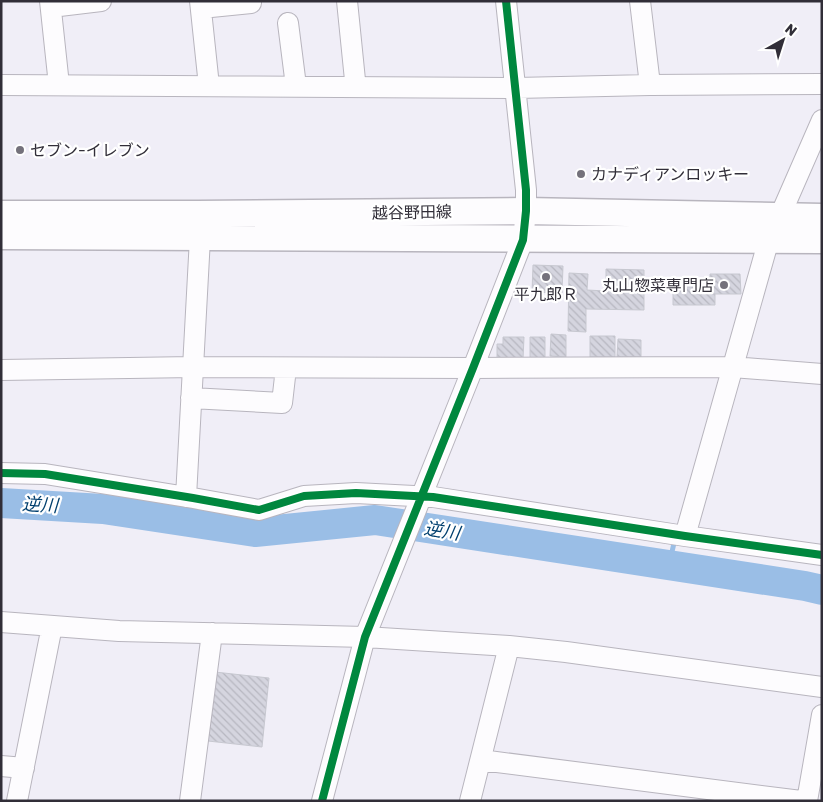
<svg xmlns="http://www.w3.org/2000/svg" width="823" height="802" font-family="Rubik,'Noto Sans JP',sans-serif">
  <defs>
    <pattern id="building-back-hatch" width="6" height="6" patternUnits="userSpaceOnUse" patternTransform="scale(1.25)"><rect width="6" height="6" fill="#d5d5df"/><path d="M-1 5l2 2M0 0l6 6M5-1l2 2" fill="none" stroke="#b7b7c0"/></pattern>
  </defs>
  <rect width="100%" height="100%" fill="#f0eef7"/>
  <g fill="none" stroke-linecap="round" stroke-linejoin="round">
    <path stroke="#9abee6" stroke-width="5" d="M 669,565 L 674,543"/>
    <path stroke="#9abee6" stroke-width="30" d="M 1,503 L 103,509 L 255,532 L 375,520 L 805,586 L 822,590"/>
  </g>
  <path fill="url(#building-back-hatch)" stroke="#c7c8d0" d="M 533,265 L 563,266 L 562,293 L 532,292 Z
    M 606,269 L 644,270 L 644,310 L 586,309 L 586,332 L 568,331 L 569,273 L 588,274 L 587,290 L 606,291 Z
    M 710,274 L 740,274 L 741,294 L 715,294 L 715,305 L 673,305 L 673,287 L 710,287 Z
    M 551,334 L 566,335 L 566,357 L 550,356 Z
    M 590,336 L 615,336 L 615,357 L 590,357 Z
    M 503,337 L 524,337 L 523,359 L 497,358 L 497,344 L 503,344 Z
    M 530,337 L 545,337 L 545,358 L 530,358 Z
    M 618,339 L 641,340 L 641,357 L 617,357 Z
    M 215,672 L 269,678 L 262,747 L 208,741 Z"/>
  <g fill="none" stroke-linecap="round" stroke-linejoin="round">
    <g stroke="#b8b5be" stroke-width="22">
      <path id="minor" d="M 50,1 L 59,85
        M 200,1 L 209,86
        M 347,1 L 355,80 L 357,86
        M 640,1 L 650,85
        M 51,7 L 101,1
        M 201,8 L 251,3
        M 288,23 L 296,86
        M 1,85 L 516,88 L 650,85 L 822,84
        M 780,216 L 822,120
        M 1,370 L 193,367 L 473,368 L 732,367 L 822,374
        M 191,398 L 282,403 L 286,368
        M 1,473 L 45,474 L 193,498 L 259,510 L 304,496 L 356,493 L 433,497 L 685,536 L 822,555
        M 186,497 L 200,238
        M 685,536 L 769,239
        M 1,622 L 119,631 L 365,637 L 509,646 L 566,652 L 822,687
        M 481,760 L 801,801
        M 1,766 L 24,768
        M 17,801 L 52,626
        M 190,801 L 212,633
        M 322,801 L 365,637 L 473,368 L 523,240 L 526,211 L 526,190 L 506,1
        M 470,801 L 509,646
        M 807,801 L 822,715"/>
    </g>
    <g stroke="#b8b5be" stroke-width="29">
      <path id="major" d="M 1,214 L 198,214 L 526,211 L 822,217
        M 1,236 L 822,240"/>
    </g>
    <use href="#minor" stroke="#fdfcfe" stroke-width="20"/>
    <use href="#major" stroke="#fdfcfe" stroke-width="26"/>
    <g stroke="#fff" stroke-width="11">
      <path id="cycleway" d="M 1,473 L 45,474 L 193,498 L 259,510 L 304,496 L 356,493 L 433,497 L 685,536 L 822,555
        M 322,801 L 365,637 L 473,368 L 523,240 L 526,211 L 526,190 L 506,1"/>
    </g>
    <use href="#cycleway" stroke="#00873e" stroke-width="8"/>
  </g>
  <g fill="#74717b" stroke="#fff" stroke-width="2">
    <circle cx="20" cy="150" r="5"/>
    <circle cx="581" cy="174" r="5"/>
    <circle cx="546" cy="277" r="5"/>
    <circle cx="724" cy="285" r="5"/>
  </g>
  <g text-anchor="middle" stroke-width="4.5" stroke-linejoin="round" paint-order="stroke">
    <g font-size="16" fill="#312e38" stroke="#fff" text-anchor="start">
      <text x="30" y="156">セブン-イレブン</text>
      <text x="591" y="180">カナディアンロッキー</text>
      <text x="714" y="291" text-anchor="end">丸山惣菜専門店</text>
      <text x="546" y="300" text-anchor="middle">平九郎Ｒ</text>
    </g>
    <g font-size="16" fill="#312e38" stroke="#fff">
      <text transform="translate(412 212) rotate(-1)" y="6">越谷野田線</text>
    </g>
    <g font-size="18" font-style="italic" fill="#003f6e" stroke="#fff">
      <text transform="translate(40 505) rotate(3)" y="6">逆川</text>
      <text transform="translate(442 531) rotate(9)" y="6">逆川</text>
    </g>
  </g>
  <rect width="823" height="802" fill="none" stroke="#312e38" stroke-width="5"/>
  <g transform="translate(783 40) rotate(39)" stroke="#ffffff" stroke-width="4" paint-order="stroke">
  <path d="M0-4L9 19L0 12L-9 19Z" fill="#312e38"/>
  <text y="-8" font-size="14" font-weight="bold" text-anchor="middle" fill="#312e38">N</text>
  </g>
</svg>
